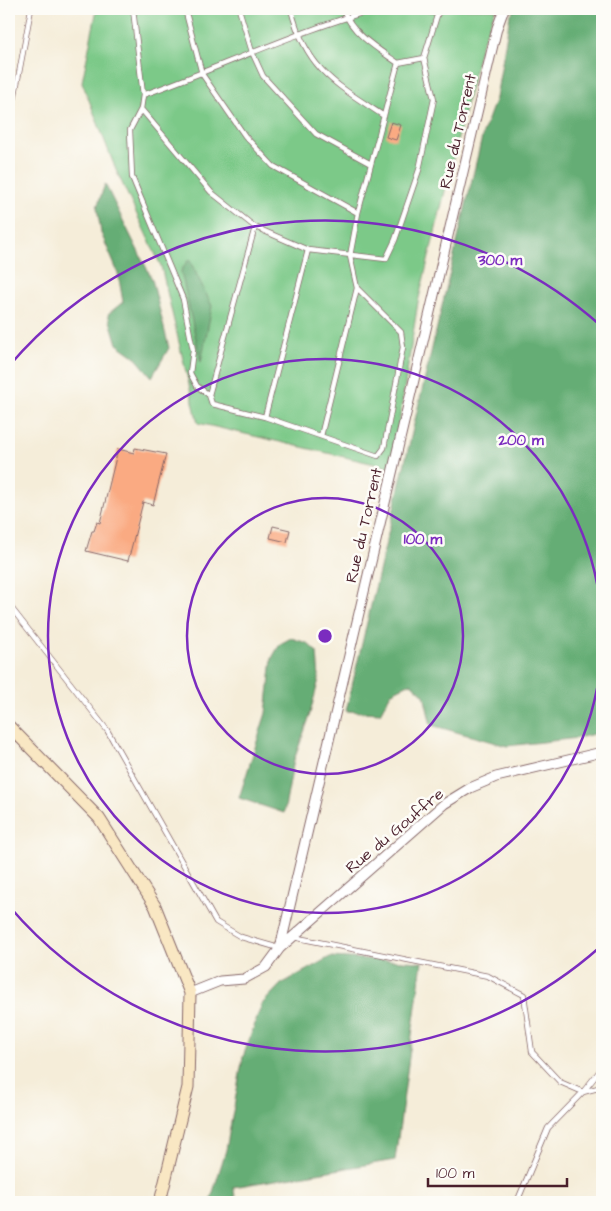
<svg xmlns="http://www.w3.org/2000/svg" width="611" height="1211" font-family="'Architects Daughter',sans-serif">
  <rect width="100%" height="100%" fill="#fdfcf7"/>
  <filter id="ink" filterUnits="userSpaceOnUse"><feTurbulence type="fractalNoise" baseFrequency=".02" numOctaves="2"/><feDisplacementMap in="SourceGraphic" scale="10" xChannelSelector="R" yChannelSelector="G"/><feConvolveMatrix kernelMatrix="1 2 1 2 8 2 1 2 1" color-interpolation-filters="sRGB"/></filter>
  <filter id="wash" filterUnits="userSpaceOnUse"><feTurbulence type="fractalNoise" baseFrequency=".0096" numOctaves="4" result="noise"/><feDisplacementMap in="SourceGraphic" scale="20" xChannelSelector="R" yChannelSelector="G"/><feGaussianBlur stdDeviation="1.12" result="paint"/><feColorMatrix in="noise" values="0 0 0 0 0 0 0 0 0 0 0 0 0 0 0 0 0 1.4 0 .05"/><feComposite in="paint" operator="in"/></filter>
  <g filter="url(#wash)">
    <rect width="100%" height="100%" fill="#f5edd9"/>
    <path fill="#7cc988" stroke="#63745a" d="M 97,9 L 496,9 L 480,48 L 418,302 L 392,468 L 198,423 L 161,266 L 116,170 L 82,82 Z"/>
    <path fill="#65ad74" stroke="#586650" d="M 515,9 L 602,9 L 602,732 L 578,738 L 507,746 L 431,725 L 424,695 L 411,683 L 392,692 L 380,713 L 346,711 L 483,133 L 496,98 L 510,15 Z
      M 105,184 L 152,279 L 169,348 L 152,377 L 134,356 L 117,344 L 108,314 L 123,302 L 118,273 L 101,233 L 97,207 Z
      M 189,259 L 212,306 L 201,362 L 181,271 Z
      M 291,638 L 307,643 L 317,652 L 319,679 L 308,721 L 294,760 L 284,813 L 239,798 L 266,713 L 272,658 L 280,644 Z
      M 330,957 L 422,962 L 395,1160 L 233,1187 L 236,1200 L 245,1202 L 210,1202 L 226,1150 L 243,1057 L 262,1004 L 281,984 Z"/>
    <g id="blocks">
      <path fill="#faaa82" d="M 391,122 L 401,125 L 396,140 L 386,137 Z
        M 135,448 L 166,454 L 153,505 L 143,502 L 128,561 L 86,551 L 92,531 L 94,531 L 97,522 L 100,523 L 118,449 L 134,453 Z
        M 273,526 L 290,530 L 287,542 L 270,538 Z"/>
    </g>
  </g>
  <g filter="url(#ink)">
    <use href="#blocks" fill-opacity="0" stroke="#866768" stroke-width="1"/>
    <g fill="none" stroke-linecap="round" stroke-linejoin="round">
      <g stroke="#866768" stroke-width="6">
        <path id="lane" d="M 133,9 L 143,95 L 141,109 L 211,192 L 255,227 L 308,250 L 386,259 L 395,240 L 419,170 L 434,99 L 424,58 L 439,9
          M 185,9 L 202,74 L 245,136 L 273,166 L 358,213
          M 239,9 L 252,52 L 263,76 L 316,134 L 371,164
          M 291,9 C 306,69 335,84 384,116
          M 343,9 C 352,34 378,49 398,63 L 424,58
          M 396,9 L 438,13
          M 143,95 C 221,67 295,32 375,9
          M 141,109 L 130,130 L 132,177 L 183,299 L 193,350 L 190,373 L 197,386 L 209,395
          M 9,127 L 31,9
          M 255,227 L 209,395 L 212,404 L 265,417 L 378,456 L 384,448 L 403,347 L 401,332 L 357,288
          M 265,417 L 308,250
          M 321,436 L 357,288 L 350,256 L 358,213 L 398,63
          M 9,605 L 107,730 L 216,922 L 241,937 L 279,948
          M 293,937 L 488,976 L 524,995 L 532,1052 L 560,1082 L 583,1092 L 602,1087
          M 517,1202 L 548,1128 L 583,1092 L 602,1068"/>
      </g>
      <g stroke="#866768" stroke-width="11">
        <path id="street" d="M 280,948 L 444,804 L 470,788 L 496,777 L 602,752
          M 190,993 L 220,981 L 244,979 L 266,967 L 280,948 L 497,28 L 504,9"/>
      </g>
      <g stroke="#866768" stroke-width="13">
        <path id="secondary" d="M 9,726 L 99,818 L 155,906 L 190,993 L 188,1087 L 160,1202"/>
      </g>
      <use href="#lane" stroke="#fff" stroke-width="4.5"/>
      <use href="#street" stroke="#fff" stroke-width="9"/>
      <use href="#secondary" stroke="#f9e7c3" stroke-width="11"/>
    </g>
  </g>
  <g fill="none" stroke="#7b2cbf" stroke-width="2.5">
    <circle cx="325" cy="636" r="138"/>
    <circle cx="325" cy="636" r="277"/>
    <path d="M600 947A415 415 0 0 1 9 906M9 366A415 415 0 0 1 600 325"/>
  </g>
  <g text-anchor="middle" stroke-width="5" stroke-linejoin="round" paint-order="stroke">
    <g font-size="16" fill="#4a1f2b" stroke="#fdfcf7">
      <text transform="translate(457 131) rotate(-77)" y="6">Rue du Torrent</text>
      <text transform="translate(363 525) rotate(-77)" y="6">Rue du Torrent</text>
      <text transform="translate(394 830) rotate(-40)" y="6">Rue du Gouffre</text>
    </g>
  </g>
  <circle cx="325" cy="636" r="8" fill="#7b2cbf" stroke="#fdfcf7" stroke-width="2.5"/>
  <g font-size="15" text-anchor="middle" font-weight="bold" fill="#7b2cbf" stroke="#fdfcf7" stroke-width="5" stroke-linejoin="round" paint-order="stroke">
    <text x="500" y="265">300 m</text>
    <text x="521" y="445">200 m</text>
    <text x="423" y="544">100 m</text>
  </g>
  <rect width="611" height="1211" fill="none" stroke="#fdfcf7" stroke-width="30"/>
  <path d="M428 1178v8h139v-8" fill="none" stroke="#4a1f2b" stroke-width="2.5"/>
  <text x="436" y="1178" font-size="15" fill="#4a1f2b" stroke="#fdfcf7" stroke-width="4" paint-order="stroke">100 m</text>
</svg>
